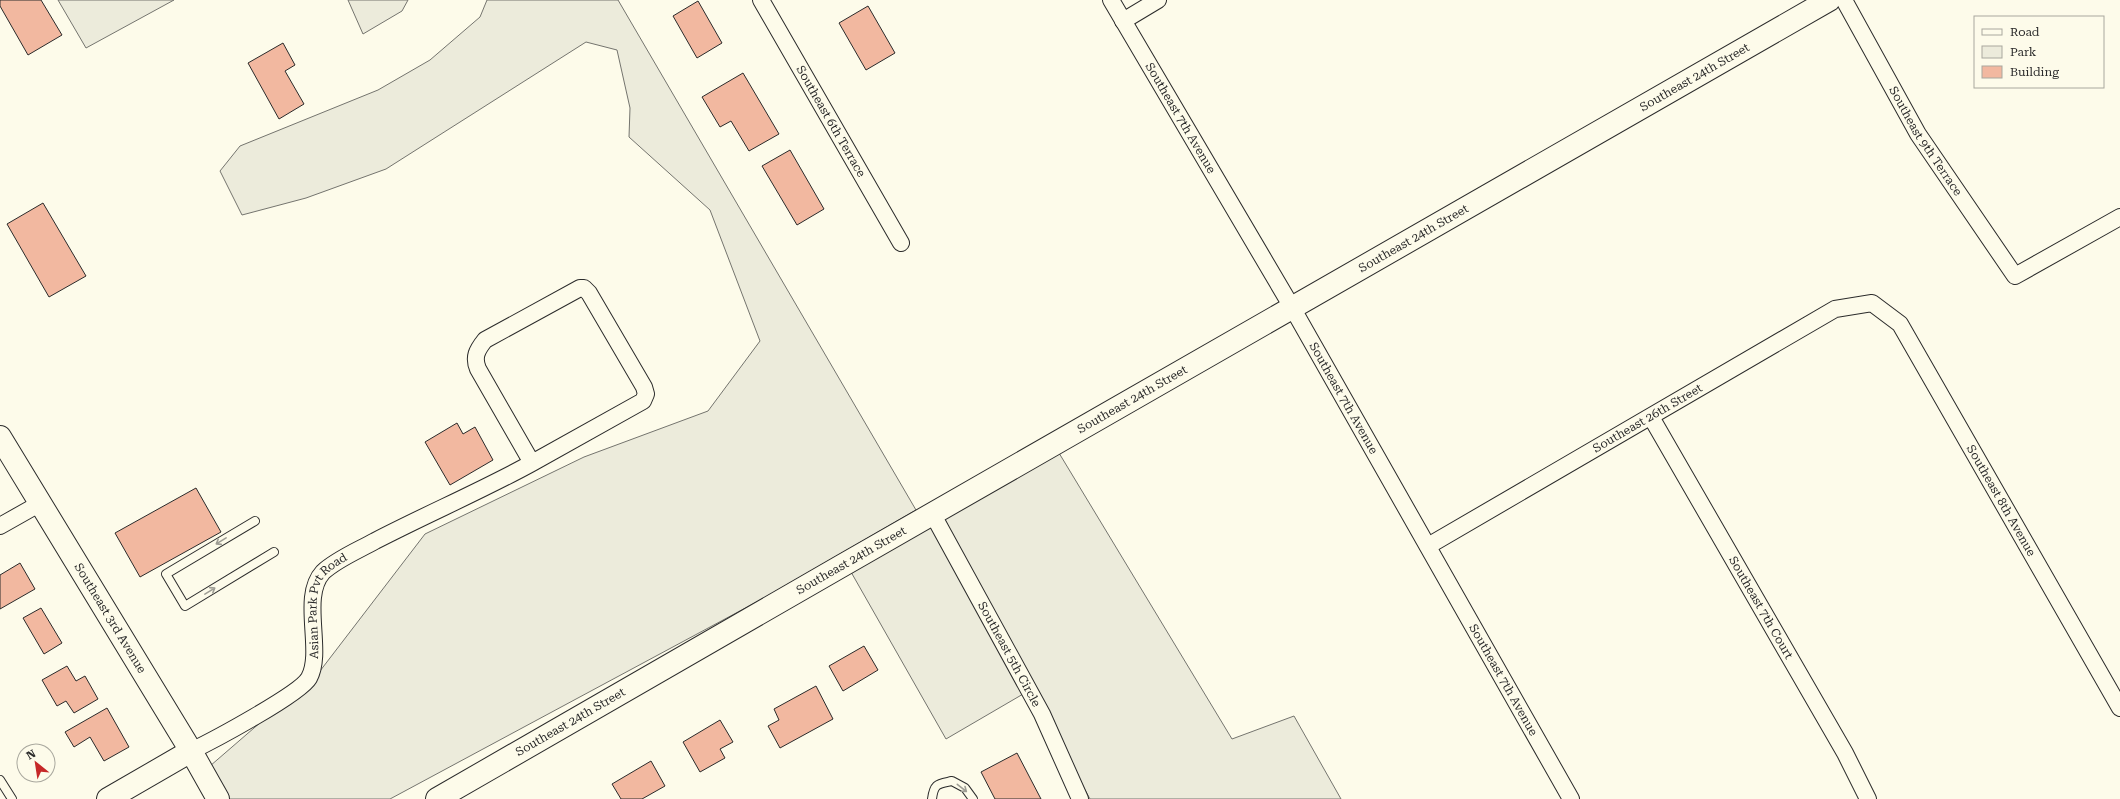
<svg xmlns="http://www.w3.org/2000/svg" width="2120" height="799" font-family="'Roboto Serif',serif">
  <rect width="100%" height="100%" fill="#fdfbea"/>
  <path fill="#ecebdb" stroke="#74746e" d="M 58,0 L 174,0 L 86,48 Z
    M 348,0 L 408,0 L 402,11 L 363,34 Z
    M 487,0 L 618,0 L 916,510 L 764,598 L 390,799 L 229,799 L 210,766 L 320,671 L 425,534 L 584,457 L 708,411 L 760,341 L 710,210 L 629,137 L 630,108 L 617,50 L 586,42 L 386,169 L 306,198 L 242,215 L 220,171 L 240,146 L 378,90 L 430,60 L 480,17 Z
    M 1059,453 L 1232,739 L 1294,716 L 1341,799 L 1090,799 L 1030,690 L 946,739 L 851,572 Z"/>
  <path fill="#f2b8a0" stroke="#2b2b2b" d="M 0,0 L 41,0 L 62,35 L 28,55 L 0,6 Z
    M 698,1 L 722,43 L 697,58 L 673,16 Z
    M 868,6 L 895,53 L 866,70 L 839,23 Z
    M 283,43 L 295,65 L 285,71 L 304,104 L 279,119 L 248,63 Z
    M 743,73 L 779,134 L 749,151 L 731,121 L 720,127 L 702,97 Z
    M 790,150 L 824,209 L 797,225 L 762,166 Z
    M 43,203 L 86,276 L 49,297 L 7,224 Z
    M 457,423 L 463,434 L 475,427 L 493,460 L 450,485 L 425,442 Z
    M 196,488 L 221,532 L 140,577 L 115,533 Z
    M 20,563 L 35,589 L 0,609 L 0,575 Z
    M 41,608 L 62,643 L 44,654 L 23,618 Z
    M 864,646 L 878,670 L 843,691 L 829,666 Z
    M 67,666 L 76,681 L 85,676 L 98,699 L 74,713 L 66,701 L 57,706 L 42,680 Z
    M 816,686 L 833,719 L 780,748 L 768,726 L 779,720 L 774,709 Z
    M 107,708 L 129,747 L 104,761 L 90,737 L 74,747 L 65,732 Z
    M 720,720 L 733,742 L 720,749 L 725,758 L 700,772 L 683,742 Z
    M 1017,753 L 1041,799 L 995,799 L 981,772 Z
    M 651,761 L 665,786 L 642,799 L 621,799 L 612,784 Z"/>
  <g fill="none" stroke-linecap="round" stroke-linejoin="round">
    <g stroke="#2b2b2b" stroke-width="10">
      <path id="lane" d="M 255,521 L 166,574 L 185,606 L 274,552
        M 0,780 L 12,799
        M 932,799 C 934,783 938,784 952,781 L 965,788 L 973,799"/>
    </g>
    <g stroke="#2b2b2b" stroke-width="18">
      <g id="street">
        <path id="s1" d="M 761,0 L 901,243"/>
        <path id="s2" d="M 1111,0 L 1293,309 L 1571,799"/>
        <path id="s3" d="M 1844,0 L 1918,134 L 2015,276 L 2120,217"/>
        <path d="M 1123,21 L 1158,0"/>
        <path id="s4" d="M 1651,417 L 1845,753 L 1868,799"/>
        <path id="s5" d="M 932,513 L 1042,714 L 1080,799"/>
        <path d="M 0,526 L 39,504"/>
        <path id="s6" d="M 1428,546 L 1835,309 L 1872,303 L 1900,324 L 2120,708"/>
        <path id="s7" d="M 191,751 C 212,741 300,694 309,678 C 324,651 300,597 323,572 C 337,559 359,550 375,541 C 427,514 481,491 532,463 L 643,401 L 646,394 L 644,387 L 589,293 L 584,288 L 580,288 L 485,340 C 477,350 473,357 478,369 L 532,463"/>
      </g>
    </g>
    <g stroke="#2b2b2b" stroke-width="24">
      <g id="secondary">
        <path id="s8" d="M 0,437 L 191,751 L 218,799"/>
        <path d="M 108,799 L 191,751"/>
        <path id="s9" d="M 437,799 C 900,531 1365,267 1829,0"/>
      </g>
    </g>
    <use href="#lane" stroke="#fdfbea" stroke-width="8"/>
    <use href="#street" stroke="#fdfbea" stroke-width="16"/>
    <use href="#secondary" stroke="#fdfbea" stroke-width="22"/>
  </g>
  <defs><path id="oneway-shaft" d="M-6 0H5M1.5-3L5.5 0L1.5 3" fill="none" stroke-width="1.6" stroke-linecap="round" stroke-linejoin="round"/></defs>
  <g stroke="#9e9d94">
    <use href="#oneway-shaft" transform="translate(221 541) rotate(149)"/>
    <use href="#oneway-shaft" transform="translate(210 591) rotate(-31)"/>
    <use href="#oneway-shaft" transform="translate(962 788) rotate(38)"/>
  </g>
  <g text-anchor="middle" stroke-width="3" stroke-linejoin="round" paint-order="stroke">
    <g font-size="12" fill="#2b2b2b" stroke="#fdfbea">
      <text dy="4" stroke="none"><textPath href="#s9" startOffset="1450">Southeast 24th Street</textPath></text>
      <text dy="4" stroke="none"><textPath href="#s2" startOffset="137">Southeast 7th Avenue</textPath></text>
      <text dy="4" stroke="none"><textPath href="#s1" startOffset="140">Southeast 6th Terrace</textPath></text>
      <text dy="4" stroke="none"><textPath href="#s3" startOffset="163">Southeast 9th Terrace</textPath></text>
      <text dy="4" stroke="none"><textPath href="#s9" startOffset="1126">Southeast 24th Street</textPath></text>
      <text dy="4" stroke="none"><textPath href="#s2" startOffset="461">Southeast 7th Avenue</textPath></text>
      <text dy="4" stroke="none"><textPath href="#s9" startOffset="802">Southeast 24th Street</textPath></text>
      <text dy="4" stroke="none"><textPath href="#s6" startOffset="254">Southeast 26th Street</textPath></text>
      <text dy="4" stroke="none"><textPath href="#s6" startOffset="747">Southeast 8th Avenue</textPath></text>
      <text dy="4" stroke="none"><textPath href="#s9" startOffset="478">Southeast 24th Street</textPath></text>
      <text dy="4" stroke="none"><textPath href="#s4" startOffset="220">Southeast 7th Court</textPath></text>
      <text dy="4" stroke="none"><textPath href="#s7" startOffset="218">Asian Park Pvt Road</textPath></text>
      <text dy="4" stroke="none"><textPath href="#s8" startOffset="212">Southeast 3rd Avenue</textPath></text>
      <text dy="4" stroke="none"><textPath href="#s5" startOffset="161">Southeast 5th Circle</textPath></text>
      <text dy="4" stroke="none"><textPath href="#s2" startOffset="785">Southeast 7th Avenue</textPath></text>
      <text dy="4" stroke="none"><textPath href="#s9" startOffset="154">Southeast 24th Street</textPath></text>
    </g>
  </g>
  <rect x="1974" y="16" width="130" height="72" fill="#fdfbea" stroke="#a9a89e"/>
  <rect x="1982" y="29" width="20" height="6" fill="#fdfbea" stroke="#a9a89e"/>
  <text x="2010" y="36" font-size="12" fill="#2b2b2b">Road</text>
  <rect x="1982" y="46" width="20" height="12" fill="#ecebdb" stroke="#a9a89e"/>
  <text x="2010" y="56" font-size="12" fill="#2b2b2b">Park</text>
  <rect x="1982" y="66" width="20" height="12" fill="#f2b8a0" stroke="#a9a89e"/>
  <text x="2010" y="76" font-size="12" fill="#2b2b2b">Building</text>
  <g transform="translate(36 763) rotate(330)"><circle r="19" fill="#fdfbea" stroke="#a9a89e"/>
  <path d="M0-3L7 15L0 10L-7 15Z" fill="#c62828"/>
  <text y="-6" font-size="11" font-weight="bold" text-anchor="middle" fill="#2b2b2b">N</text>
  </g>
</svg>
